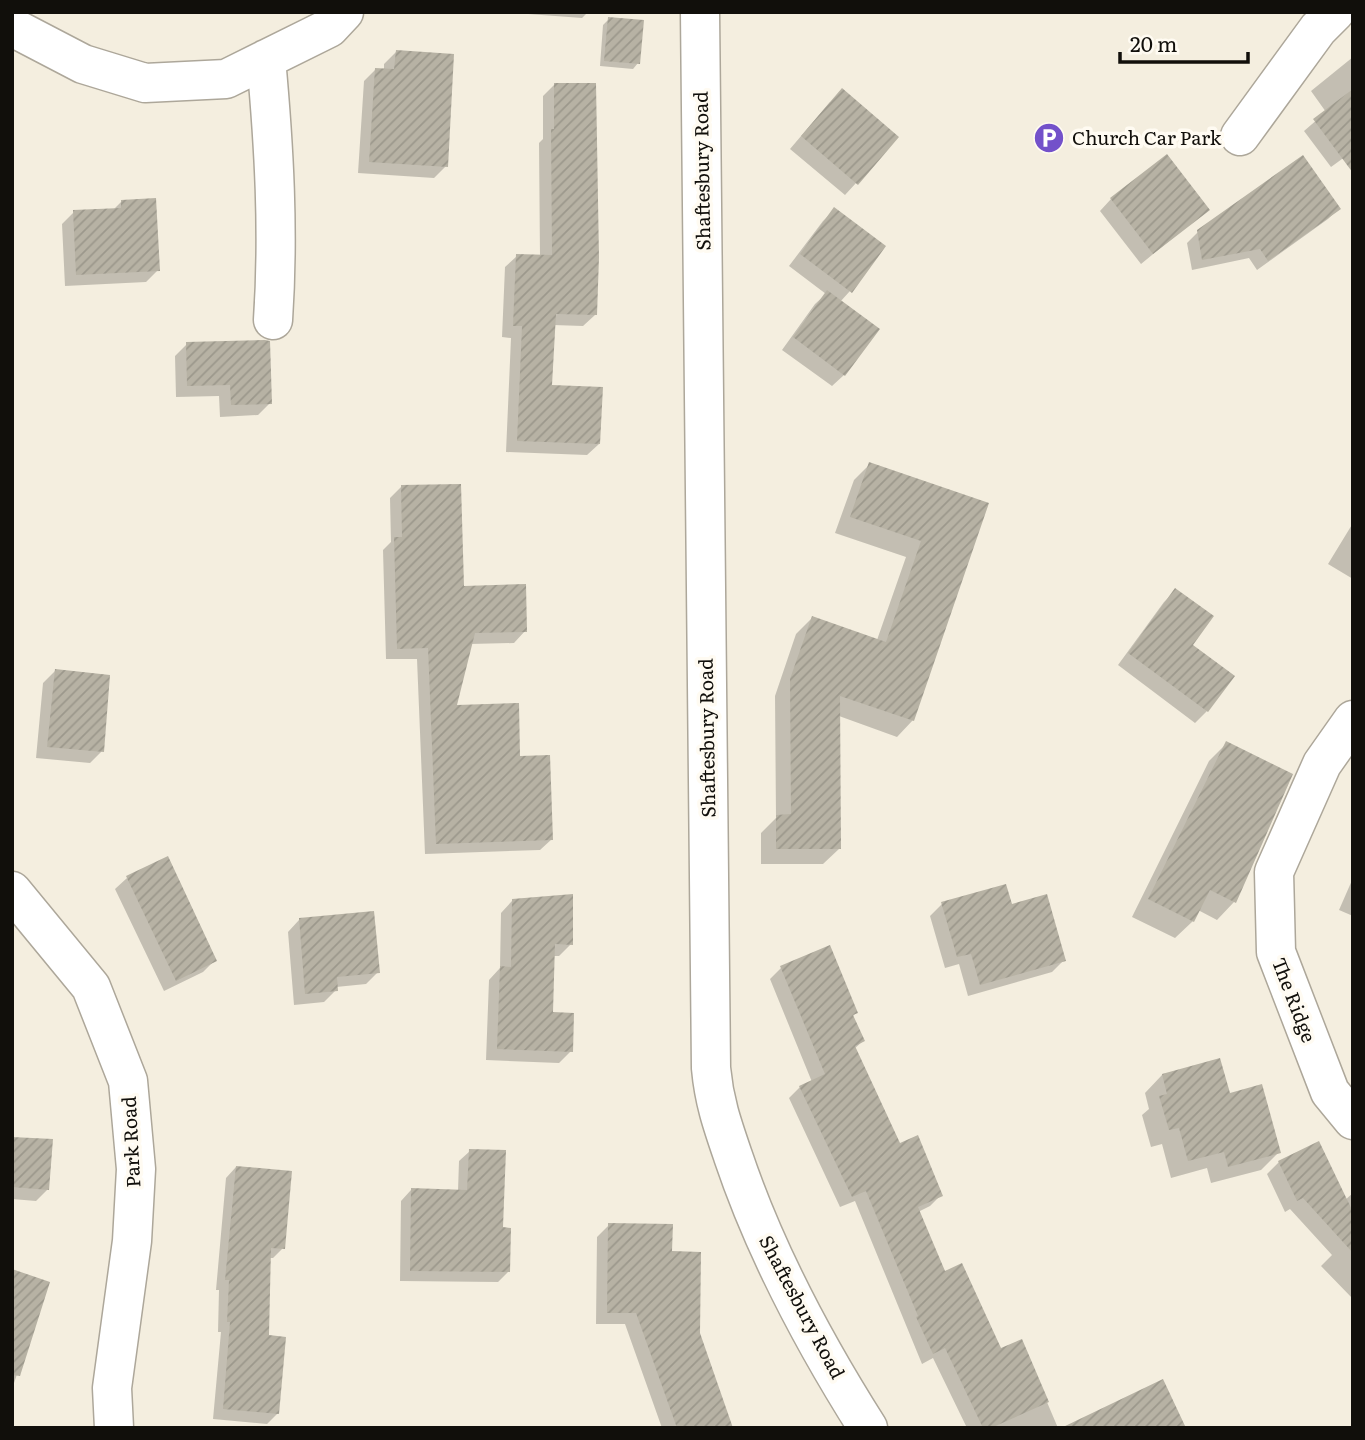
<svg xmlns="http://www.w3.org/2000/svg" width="1365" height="1440" font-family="Literata,serif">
  <defs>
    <pattern id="building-hatch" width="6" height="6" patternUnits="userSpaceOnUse" patternTransform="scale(1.75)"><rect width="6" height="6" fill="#b7b2a4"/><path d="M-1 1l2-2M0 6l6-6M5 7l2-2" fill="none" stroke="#9c988c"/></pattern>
  </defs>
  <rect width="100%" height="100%" fill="#f4eedf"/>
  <path fill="#0003" d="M 500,12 L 588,12 L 582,18 Z
    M 609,19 L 638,63 L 633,69 L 600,66 L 603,25 Z
    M 396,52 L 446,166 L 434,178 L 358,173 L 364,81 L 375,70 L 384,70 L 384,64 Z
    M 1353,57 L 1353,151 L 1331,167 L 1304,131 L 1326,112 L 1311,91 Z
    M 555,84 L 595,315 L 583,326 L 553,325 L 550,386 L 599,444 L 587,455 L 506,452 L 511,338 L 502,337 L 505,267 L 517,256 L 540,257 L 539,143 L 543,139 L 543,96 Z
    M 830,102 L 856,183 L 845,195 L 790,149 Z
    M 1111,199 L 1207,210 L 1141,264 L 1100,211 Z
    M 122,201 L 158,270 L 146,282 L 65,286 L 62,224 L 74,212 L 113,210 Z
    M 835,209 L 850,291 L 840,302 L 844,375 L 832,386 L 782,350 L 815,304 L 826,294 L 789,266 L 823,221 Z
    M 1338,209 L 1328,219 L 1257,270 L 1249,258 L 1192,270 L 1187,243 L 1198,232 Z
    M 187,344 L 270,403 L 258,415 L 220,417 L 219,396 L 176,397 L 175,356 Z
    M 870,464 L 987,504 L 913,720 L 897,737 L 839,716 L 840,848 L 823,864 L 761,864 L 761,833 L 776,818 L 775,696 L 796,634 L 812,618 L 877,640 L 906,557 L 835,533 L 854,480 Z
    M 402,486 L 463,588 L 525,631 L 514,643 L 470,644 L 455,707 L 519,758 L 552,839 L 540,850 L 425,854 L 417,659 L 386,659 L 383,550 L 391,542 L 390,498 Z
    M 1353,523 L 1353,579 L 1328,564 Z
    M 1176,590 L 1207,711 L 1195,723 L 1118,665 L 1164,602 Z
    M 55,671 L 102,751 L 90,763 L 36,758 L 43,683 Z
    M 1227,743 L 1234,902 L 1217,920 L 1198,910 L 1193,921 L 1175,938 L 1132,917 L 1209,761 Z
    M 127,878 L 215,960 L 203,972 L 164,991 L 115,889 Z
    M 1353,878 L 1353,916 L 1339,910 Z
    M 512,901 L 571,944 L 559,956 L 553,956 L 551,1014 L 571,1051 L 559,1063 L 486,1060 L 489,980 L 500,968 L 501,913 Z
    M 942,904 L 1010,906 L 1064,960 L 1052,972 L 968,996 L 959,964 L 945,968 L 930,916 Z
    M 299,920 L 378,972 L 366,984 L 336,987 L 336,990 L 324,1002 L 294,1005 L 288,932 Z
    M 781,968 L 856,1013 L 852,1017 L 863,1041 L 854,1049 L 899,1145 L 941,1195 L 930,1206 L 918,1212 L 944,1274 L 1000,1350 L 1021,1341 L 1058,1428 L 967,1428 L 933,1358 L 922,1364 L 855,1201 L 840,1207 L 789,1098 L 800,1087 L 812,1082 L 770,979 Z
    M 1162,1075 L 1228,1095 L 1279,1152 L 1261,1170 L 1211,1183 L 1207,1168 L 1171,1178 L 1162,1144 L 1151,1147 L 1142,1115 L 1149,1109 L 1145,1093 Z
    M 12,1139 L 48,1189 L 36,1201 L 12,1199 Z
    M 470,1151 L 501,1229 L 508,1272 L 498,1282 L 400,1281 L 401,1201 L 411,1190 L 458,1191 L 459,1161 Z
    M 1279,1162 L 1345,1200 L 1353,1193 L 1353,1299 L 1321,1266 L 1332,1255 L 1290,1209 L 1285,1212 L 1267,1174 Z
    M 236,1167 L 283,1248 L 273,1258 L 269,1258 L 268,1337 L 278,1413 L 267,1424 L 213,1419 L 221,1332 L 218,1332 L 219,1290 L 216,1290 L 226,1178 Z
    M 609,1225 L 698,1333 L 732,1428 L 662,1428 L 625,1324 L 596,1324 L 597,1237 Z
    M 12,1271 L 48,1283 L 12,1389 Z"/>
  <path fill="url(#building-hatch)" d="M 608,17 L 644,20 L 640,64 L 604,61 Z
    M 396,50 L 454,54 L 448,167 L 369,162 L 375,68 L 394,69 Z
    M 554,83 L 596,83 L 599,257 L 597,315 L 556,314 L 552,385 L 603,387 L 600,444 L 517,441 L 522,326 L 513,326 L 516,254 L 552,255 L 551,129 L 554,129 Z
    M 842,88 L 899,137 L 858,185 L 801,136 Z
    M 1353,89 L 1353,173 L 1313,119 Z
    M 1167,154 L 1210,210 L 1153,254 L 1110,198 Z
    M 1303,155 L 1341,209 L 1268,261 L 1260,249 L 1202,260 L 1197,230 Z
    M 156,198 L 160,271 L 76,275 L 73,210 L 121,208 L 121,200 Z
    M 834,207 L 886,246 L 852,293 L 800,254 Z
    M 827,290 L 880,329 L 845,376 L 793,337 Z
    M 265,340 L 270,341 L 272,404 L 231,405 L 230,385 L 187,386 L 186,342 Z
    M 869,462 L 989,503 L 914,721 L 840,696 L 841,849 L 776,849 L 776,815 L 791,814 L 790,679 L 812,616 L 886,642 L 921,541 L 850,517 Z
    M 461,484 L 464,586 L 526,584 L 527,632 L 475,633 L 457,705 L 519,703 L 520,756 L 550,755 L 553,840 L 436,844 L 428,648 L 397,649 L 394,537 L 402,537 L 401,485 Z
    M 1175,588 L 1214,616 L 1193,645 L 1235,676 L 1208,712 L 1128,653 Z
    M 55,669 L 110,675 L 104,752 L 47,747 Z
    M 1226,741 L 1293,774 L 1236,903 L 1210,890 L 1194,922 L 1148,899 Z
    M 168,856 L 217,961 L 176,981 L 126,876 Z
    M 1006,884 L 1012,904 L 1047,894 L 1066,961 L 980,985 L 971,954 L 957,957 L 941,902 Z
    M 573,894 L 573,945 L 555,944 L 553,1012 L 574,1013 L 573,1052 L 497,1049 L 500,966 L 511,967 L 512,899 Z
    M 374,911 L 380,973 L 337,977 L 338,991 L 305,994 L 299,918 Z
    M 830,945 L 858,1013 L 853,1015 L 865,1041 L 855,1046 L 900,1143 L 918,1135 L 943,1196 L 918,1207 L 945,1271 L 962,1263 L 1001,1348 L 1022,1339 L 1049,1402 L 991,1428 L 983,1428 L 945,1348 L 933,1354 L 916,1317 L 918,1316 L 866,1191 L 852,1197 L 799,1086 L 825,1074 L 780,966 Z
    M 1220,1058 L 1230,1093 L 1262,1084 L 1281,1153 L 1228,1167 L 1224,1152 L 1188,1161 L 1179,1128 L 1169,1130 L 1159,1096 L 1167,1094 L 1162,1074 Z
    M 12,1137 L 53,1139 L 49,1190 L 12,1187 Z
    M 1319,1141 L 1353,1212 L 1353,1253 L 1303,1198 L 1297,1201 L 1278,1161 Z
    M 469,1149 L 506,1150 L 503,1227 L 511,1228 L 510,1272 L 410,1271 L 411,1188 L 467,1190 Z
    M 236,1166 L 292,1171 L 285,1249 L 271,1248 L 269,1335 L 286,1337 L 279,1414 L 223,1409 L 230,1322 L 227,1322 L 229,1280 L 225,1280 Z
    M 608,1223 L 673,1224 L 672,1251 L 701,1252 L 700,1333 L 733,1428 L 677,1428 L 636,1313 L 607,1313 Z
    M 12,1269 L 50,1282 L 20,1376 L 12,1375 Z
    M 1163,1379 L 1186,1428 L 1061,1428 Z"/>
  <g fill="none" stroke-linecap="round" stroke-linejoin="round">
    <g stroke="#ada79a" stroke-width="41">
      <path id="minor" d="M 700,12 L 711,1068 C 714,1101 722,1124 733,1156 C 765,1251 814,1343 868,1428
        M 12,27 L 83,64 L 145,83 L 226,79 L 329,28 L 344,12
        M 266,59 C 274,146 279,232 273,320
        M 1240,136 L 1318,29 L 1335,12
        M 1353,720 L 1322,764 L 1274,872 L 1276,952 L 1330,1092 L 1353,1120
        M 12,891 L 91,987 L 128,1081 L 136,1169 L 132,1241 L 112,1388 L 114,1428"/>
    </g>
    <use href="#minor" stroke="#fff" stroke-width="38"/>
  </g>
  <defs>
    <g id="parking-disc" transform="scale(1.575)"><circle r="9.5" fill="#7351ca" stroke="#fffbf2"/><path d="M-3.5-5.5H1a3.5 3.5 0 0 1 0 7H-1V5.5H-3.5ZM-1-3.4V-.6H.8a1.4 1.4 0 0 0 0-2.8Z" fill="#fff"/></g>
  </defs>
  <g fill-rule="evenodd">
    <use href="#parking-disc" x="1049" y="138"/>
  </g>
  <g text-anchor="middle" stroke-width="7" stroke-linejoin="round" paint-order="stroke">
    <g font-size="19" fill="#110f0b" stroke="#fffbf2" text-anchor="start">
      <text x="1072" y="145">Church Car Park</text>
    </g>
    <g font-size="19" fill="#110f0b" stroke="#fffbf2">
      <text transform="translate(702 171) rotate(-91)" y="7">Shaftesbury Road</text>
      <text transform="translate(707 738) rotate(-91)" y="7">Shaftesbury Road</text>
      <text transform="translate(1294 1000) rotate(69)" y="7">The Ridge</text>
      <text transform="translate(131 1142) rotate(-93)" y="7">Park Road</text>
      <text transform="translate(802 1307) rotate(62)" y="7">Shaftesbury Road</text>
    </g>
  </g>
  <rect width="1365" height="1440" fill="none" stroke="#110f0b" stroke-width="28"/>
  <path d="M1120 52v10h128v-10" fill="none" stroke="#110f0b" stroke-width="3.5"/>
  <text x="1130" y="52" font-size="21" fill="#110f0b" stroke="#fffbf2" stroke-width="5" paint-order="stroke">20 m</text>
</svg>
